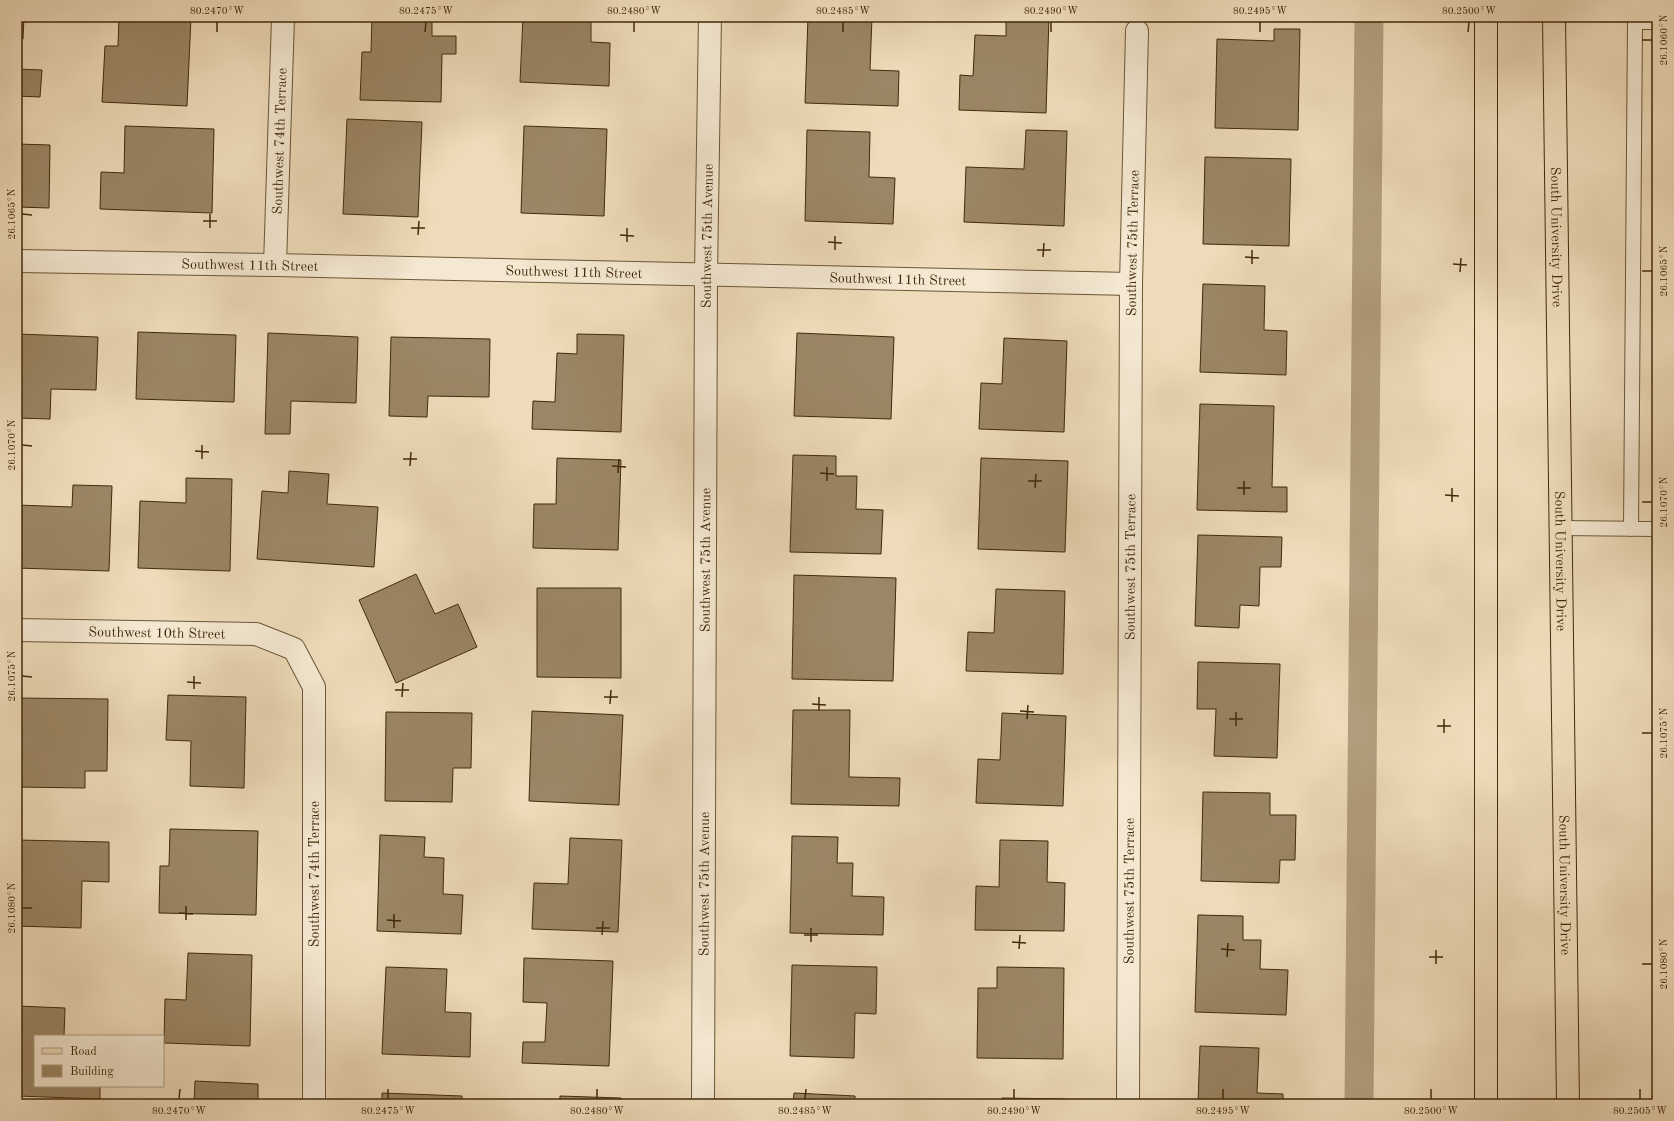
<svg xmlns="http://www.w3.org/2000/svg" width="1674" height="1121" font-family="'Old Standard TT',serif">
  <rect width="100%" height="100%" fill="#eedbb9"/>
  <filter id="stains"><feTurbulence type="fractalNoise" baseFrequency=".005" numOctaves="4"/><feColorMatrix values="0 0 0 0 .2 0 0 0 0 .09 0 0 0 0 .02 0 0 0 .5 -.17"/></filter>
  <radialGradient id="worn" r=".72"><stop offset=".6" stop-color="#630" stop-opacity="0"/><stop offset="1" stop-color="#630" stop-opacity=".3"/></radialGradient>
  <g fill="none" stroke-linecap="round" stroke-linejoin="round">
    <path stroke="#b39f7e" stroke-width="29" d="M 1359,1104 L 1369,17"/>
  </g>
  <path fill="#9b8665" stroke="#412a0a" d="M 17,17 L 24,17 L 23,39 L 17,39 Z
    M 119,17 L 191,17 L 187,106 L 102,102 L 105,46 L 118,46 Z
    M 372,17 L 432,17 L 432,36 L 456,36 L 456,54 L 442,54 L 441,102 L 360,100 L 362,52 L 371,52 Z
    M 523,17 L 591,17 L 591,42 L 610,43 L 609,86 L 520,82 Z
    M 808,17 L 872,17 L 870,70 L 899,71 L 898,106 L 805,103 Z
    M 1006,17 L 1049,17 L 1046,113 L 959,110 L 960,75 L 973,76 L 975,35 L 1006,36 Z
    M 1274,29 L 1300,29 L 1298,130 L 1215,128 L 1217,39 L 1274,41 Z
    M 17,69 L 42,70 L 40,97 L 17,96 Z
    M 347,119 L 422,122 L 418,217 L 343,214 Z
    M 125,126 L 214,129 L 212,213 L 100,209 L 101,172 L 124,173 Z
    M 524,126 L 607,129 L 604,216 L 521,213 Z
    M 807,130 L 870,132 L 869,177 L 895,178 L 893,224 L 805,221 Z
    M 1026,130 L 1067,131 L 1064,226 L 964,222 L 966,167 L 1024,169 Z
    M 17,144 L 50,145 L 49,208 L 17,207 Z
    M 1205,157 L 1291,159 L 1289,246 L 1203,244 Z
    M 1203,284 L 1265,286 L 1264,330 L 1287,331 L 1286,375 L 1200,372 Z
    M 138,332 L 236,335 L 234,402 L 136,399 Z
    M 268,333 L 358,337 L 356,403 L 291,401 L 290,434 L 265,434 Z
    M 797,333 L 894,337 L 891,419 L 794,416 Z
    M 17,334 L 98,337 L 96,390 L 51,389 L 50,419 L 17,418 Z
    M 577,334 L 624,335 L 621,432 L 532,429 L 533,401 L 555,402 L 557,353 L 577,354 Z
    M 391,337 L 490,339 L 489,397 L 428,396 L 427,417 L 389,416 Z
    M 1004,338 L 1067,341 L 1064,432 L 979,429 L 981,383 L 1002,384 Z
    M 1200,404 L 1274,406 L 1272,487 L 1287,487 L 1287,512 L 1197,510 Z
    M 793,455 L 836,456 L 836,476 L 857,476 L 856,509 L 883,510 L 881,554 L 790,552 Z
    M 557,458 L 621,460 L 618,550 L 533,548 L 534,504 L 556,504 Z
    M 981,458 L 1068,461 L 1065,552 L 978,549 Z
    M 289,471 L 329,474 L 327,504 L 378,507 L 374,567 L 257,559 L 262,491 L 288,493 Z
    M 186,478 L 232,479 L 230,571 L 138,568 L 140,501 L 186,503 Z
    M 73,485 L 112,486 L 109,571 L 17,568 L 17,505 L 72,507 Z
    M 1198,535 L 1282,537 L 1281,567 L 1260,567 L 1259,606 L 1240,605 L 1239,628 L 1195,626 Z
    M 416,574 L 435,614 L 458,604 L 477,647 L 396,683 L 359,600 Z
    M 794,575 L 896,578 L 893,681 L 792,679 Z
    M 537,588 L 621,588 L 621,678 L 537,677 Z
    M 996,589 L 1065,591 L 1063,674 L 966,671 L 968,632 L 994,633 Z
    M 1198,662 L 1280,664 L 1277,758 L 1214,756 L 1216,709 L 1197,709 Z
    M 168,695 L 246,697 L 244,788 L 190,786 L 191,741 L 166,740 Z
    M 17,698 L 108,699 L 107,771 L 85,771 L 85,788 L 17,787 Z
    M 793,710 L 850,710 L 849,777 L 900,778 L 899,806 L 791,804 Z
    M 532,711 L 623,715 L 619,805 L 529,801 Z
    M 386,712 L 472,713 L 471,768 L 453,768 L 452,802 L 385,801 Z
    M 1002,713 L 1066,716 L 1063,806 L 976,803 L 978,759 L 1000,760 Z
    M 1203,792 L 1270,793 L 1270,815 L 1296,815 L 1295,860 L 1280,860 L 1279,883 L 1201,881 Z
    M 170,829 L 258,831 L 256,915 L 159,913 L 160,866 L 169,866 Z
    M 380,835 L 425,837 L 424,857 L 444,858 L 443,894 L 463,895 L 461,934 L 377,931 Z
    M 792,836 L 838,837 L 837,863 L 853,863 L 852,896 L 884,897 L 883,935 L 790,933 Z
    M 570,838 L 622,840 L 618,932 L 532,929 L 534,883 L 568,884 Z
    M 17,840 L 109,842 L 109,882 L 82,881 L 81,928 L 17,926 Z
    M 1000,840 L 1048,841 L 1047,882 L 1065,883 L 1064,931 L 975,930 L 976,886 L 999,887 Z
    M 1198,915 L 1243,916 L 1243,940 L 1261,940 L 1260,969 L 1288,970 L 1286,1015 L 1195,1012 Z
    M 188,953 L 252,955 L 250,1046 L 164,1043 L 165,999 L 186,1000 Z
    M 524,958 L 613,961 L 609,1066 L 522,1063 L 523,1042 L 545,1042 L 547,1003 L 523,1002 Z
    M 792,965 L 877,967 L 876,1014 L 855,1013 L 854,1058 L 790,1056 Z
    M 386,967 L 447,969 L 445,1012 L 471,1013 L 470,1057 L 382,1054 Z
    M 997,967 L 1064,968 L 1063,1059 L 977,1058 L 978,988 L 997,988 Z
    M 17,1006 L 65,1008 L 64,1036 L 35,1036 L 35,1086 L 100,1086 L 100,1099 L 17,1096 Z
    M 1200,1046 L 1259,1048 L 1257,1093 L 1283,1094 L 1283,1104 L 1198,1104 Z
    M 195,1081 L 258,1084 L 258,1104 L 194,1104 Z
    M 382,1093 L 462,1096 L 462,1104 L 382,1104 Z
    M 794,1093 L 855,1096 L 855,1104 L 793,1104 Z
    M 560,1096 L 621,1098 L 621,1104 L 560,1104 Z
    M 1002,1098 L 1065,1099 L 1065,1104 L 1002,1104 Z"/>
  <g fill="none" stroke-linecap="round" stroke-linejoin="round">
    <g stroke="#6c5636" stroke-width="16">
      <path id="service" d="M 1560,528 L 1657,529
        M 1631,529 L 1635,22 L 1657,22"/>
    </g>
    <g stroke="#6c5636" stroke-width="24">
      <g id="minor">
        <path id="s1" d="M 17,261 L 275,265 L 1131,284"/>
        <path id="s2" d="M 275,265 L 283,18"/>
        <path id="s3" d="M 17,630 L 256,634 L 294,649 L 314,687 L 314,1104"/>
        <path id="s4" d="M 703,1104 L 706,274 L 710,17"/>
        <path id="s5" d="M 1128,1104 L 1131,284 L 1137,31"/>
      </g>
    </g>
    <g stroke="#412a0a" stroke-width="24">
      <g id="primary">
        <path d="M 1486,17 L 1486,1104"/>
        <path id="s6" d="M 1554,17 L 1568,1104"/>
      </g>
    </g>
    <use href="#service" stroke="#f4e8d2" stroke-width="14"/>
    <use href="#minor" stroke="#f4e8d2" stroke-width="22"/>
    <use href="#primary" stroke="#eedbb9" stroke-width="22"/>
  </g>
  <path fill="none" stroke="#412a0a" stroke-width="1.5" d="M 217,32 L 217,22M 425,32 L 426,22M 634,32 L 634,22M 843,32 L 843,22M 1051,32 L 1051,22M 1260,32 L 1260,22M 1468,32 L 1469,22M 1642,40 L 1652,40M 22,214 L 32,215M 203,221 L 217,221M 210,228 L 210,214M 411,228 L 425,228M 418,235 L 419,221M 620,235 L 634,236M 627,242 L 627,228M 828,242 L 842,243M 835,250 L 835,236M 1037,250 L 1051,250M 1043,257 L 1044,243M 1245,257 L 1259,258M 1252,264 L 1252,250M 1453,264 L 1467,265M 1642,271 L 1652,271M 1460,272 L 1461,258M 22,445 L 32,446M 195,451 L 209,452M 202,459 L 202,445M 403,459 L 417,459M 410,466 L 411,452M 612,466 L 626,467M 618,473 L 619,459M 820,473 L 834,474M 827,481 L 827,467M 1028,481 L 1042,481M 1035,488 L 1036,474M 1237,488 L 1251,488M 1244,495 L 1244,481M 1445,495 L 1459,496M 1452,502 L 1452,488M 1642,502 L 1652,502M 22,676 L 32,677M 187,682 L 201,683M 194,689 L 194,676M 395,690 L 409,690M 402,697 L 403,683M 604,697 L 618,697M 610,704 L 611,690M 812,704 L 826,705M 819,711 L 819,697M 1020,711 L 1034,712M 1027,719 L 1028,705M 1229,719 L 1243,719M 1236,726 L 1236,712M 1437,726 L 1451,726M 1444,733 L 1444,719M 1642,733 L 1652,733M 22,908 L 32,908M 179,913 L 193,914M 186,920 L 186,906M 387,920 L 401,921M 394,928 L 394,914M 596,928 L 610,928M 602,935 L 603,921M 804,935 L 818,935M 811,942 L 811,928M 1012,942 L 1026,943M 1019,949 L 1020,935M 1221,949 L 1235,950M 1227,957 L 1228,943M 1429,957 L 1443,957M 1436,964 L 1436,950M 1642,964 L 1652,964M 179,1099 L 180,1089M 388,1099 L 388,1089M 597,1099 L 597,1089M 805,1099 L 806,1089M 1014,1099 L 1014,1089M 1223,1099 L 1223,1089M 1431,1099 L 1431,1089M 1640,1099 L 1640,1089"/>
  <g text-anchor="middle" stroke-width="3" stroke-linejoin="round" paint-order="stroke">
    <g font-size="14" fill="#412a0a" stroke="#f4e8d2">
      <text dy="5" stroke="none"><textPath href="#s2" startOffset="124">Southwest 74th Terrace</textPath></text>
      <text dy="5" stroke="none"><textPath href="#s4" startOffset="868">Southwest 75th Avenue</textPath></text>
      <text dy="5" stroke="none"><textPath href="#s6" startOffset="220">South University Drive</textPath></text>
      <text dy="5" stroke="none"><textPath href="#s5" startOffset="861">Southwest 75th Terrace</textPath></text>
      <text dy="5" stroke="none"><textPath href="#s1" startOffset="233">Southwest 11th Street</textPath></text>
      <text dy="5" stroke="none"><textPath href="#s1" startOffset="557">Southwest 11th Street</textPath></text>
      <text dy="5" stroke="none"><textPath href="#s1" startOffset="881">Southwest 11th Street</textPath></text>
      <text dy="5" stroke="none"><textPath href="#s4" startOffset="544">Southwest 75th Avenue</textPath></text>
      <text dy="5" stroke="none"><textPath href="#s6" startOffset="544">South University Drive</textPath></text>
      <text dy="5" stroke="none"><textPath href="#s5" startOffset="537">Southwest 75th Terrace</textPath></text>
      <text dy="5" stroke="none"><textPath href="#s3" startOffset="140">Southwest 10th Street</textPath></text>
      <text transform="translate(314 874) rotate(-90)" y="5">Southwest 74th Terrace</text>
      <text dy="5" stroke="none"><textPath href="#s4" startOffset="220">Southwest 75th Avenue</textPath></text>
      <text dy="5" stroke="none"><textPath href="#s6" startOffset="868">South University Drive</textPath></text>
      <text dy="5" stroke="none"><textPath href="#s5" startOffset="213">Southwest 75th Terrace</textPath></text>
    </g>
  </g>
  <rect width="1674" height="1121" fill="none" stroke="#eedbb9" stroke-width="44"/>
  <rect x="34" y="1035" width="130" height="52" fill="#f4e8d2" stroke="#ac9c82"/>
  <rect x="42" y="1048" width="20" height="6" fill="#eedbb9" stroke="#ac9c82"/>
  <text x="70" y="1055" font-size="12" fill="#412a0a">Road</text>
  <rect x="42" y="1065" width="20" height="12" fill="#9b8665" stroke="#ac9c82"/>
  <text x="70" y="1075" font-size="12" fill="#412a0a">Building</text>
  <rect x="22" y="22" width="1630" height="1077" fill="none" stroke="#412a0a" stroke-width="1.5"/>
  <g font-size="10" text-anchor="middle" fill="#412a0a">
    <text x="217" y="14">80.2470°W</text>
    <text x="426" y="14">80.2475°W</text>
    <text x="634" y="14">80.2480°W</text>
    <text x="843" y="14">80.2485°W</text>
    <text x="1051" y="14">80.2490°W</text>
    <text x="1260" y="14">80.2495°W</text>
    <text x="1469" y="14">80.2500°W</text>
    <text transform="translate(1663 40) rotate(-90)" y="4">26.1060°N</text>
    <text transform="translate(11 214) rotate(-90)" y="4">26.1065°N</text>
    <text transform="translate(1663 271) rotate(-90)" y="4">26.1065°N</text>
    <text transform="translate(11 445) rotate(-90)" y="4">26.1070°N</text>
    <text transform="translate(1663 502) rotate(-90)" y="4">26.1070°N</text>
    <text transform="translate(11 676) rotate(-90)" y="4">26.1075°N</text>
    <text transform="translate(1663 733) rotate(-90)" y="4">26.1075°N</text>
    <text transform="translate(11 908) rotate(-90)" y="4">26.1080°N</text>
    <text transform="translate(1663 964) rotate(-90)" y="4">26.1080°N</text>
    <text x="179" y="1114">80.2470°W</text>
    <text x="388" y="1114">80.2475°W</text>
    <text x="597" y="1114">80.2480°W</text>
    <text x="805" y="1114">80.2485°W</text>
    <text x="1014" y="1114">80.2490°W</text>
    <text x="1223" y="1114">80.2495°W</text>
    <text x="1431" y="1114">80.2500°W</text>
    <text x="1640" y="1114">80.2505°W</text>
  </g>
  <rect width="100%" height="100%" filter="url(#stains)"/>
  <rect width="100%" height="100%" fill="url(#worn)"/>
</svg>
